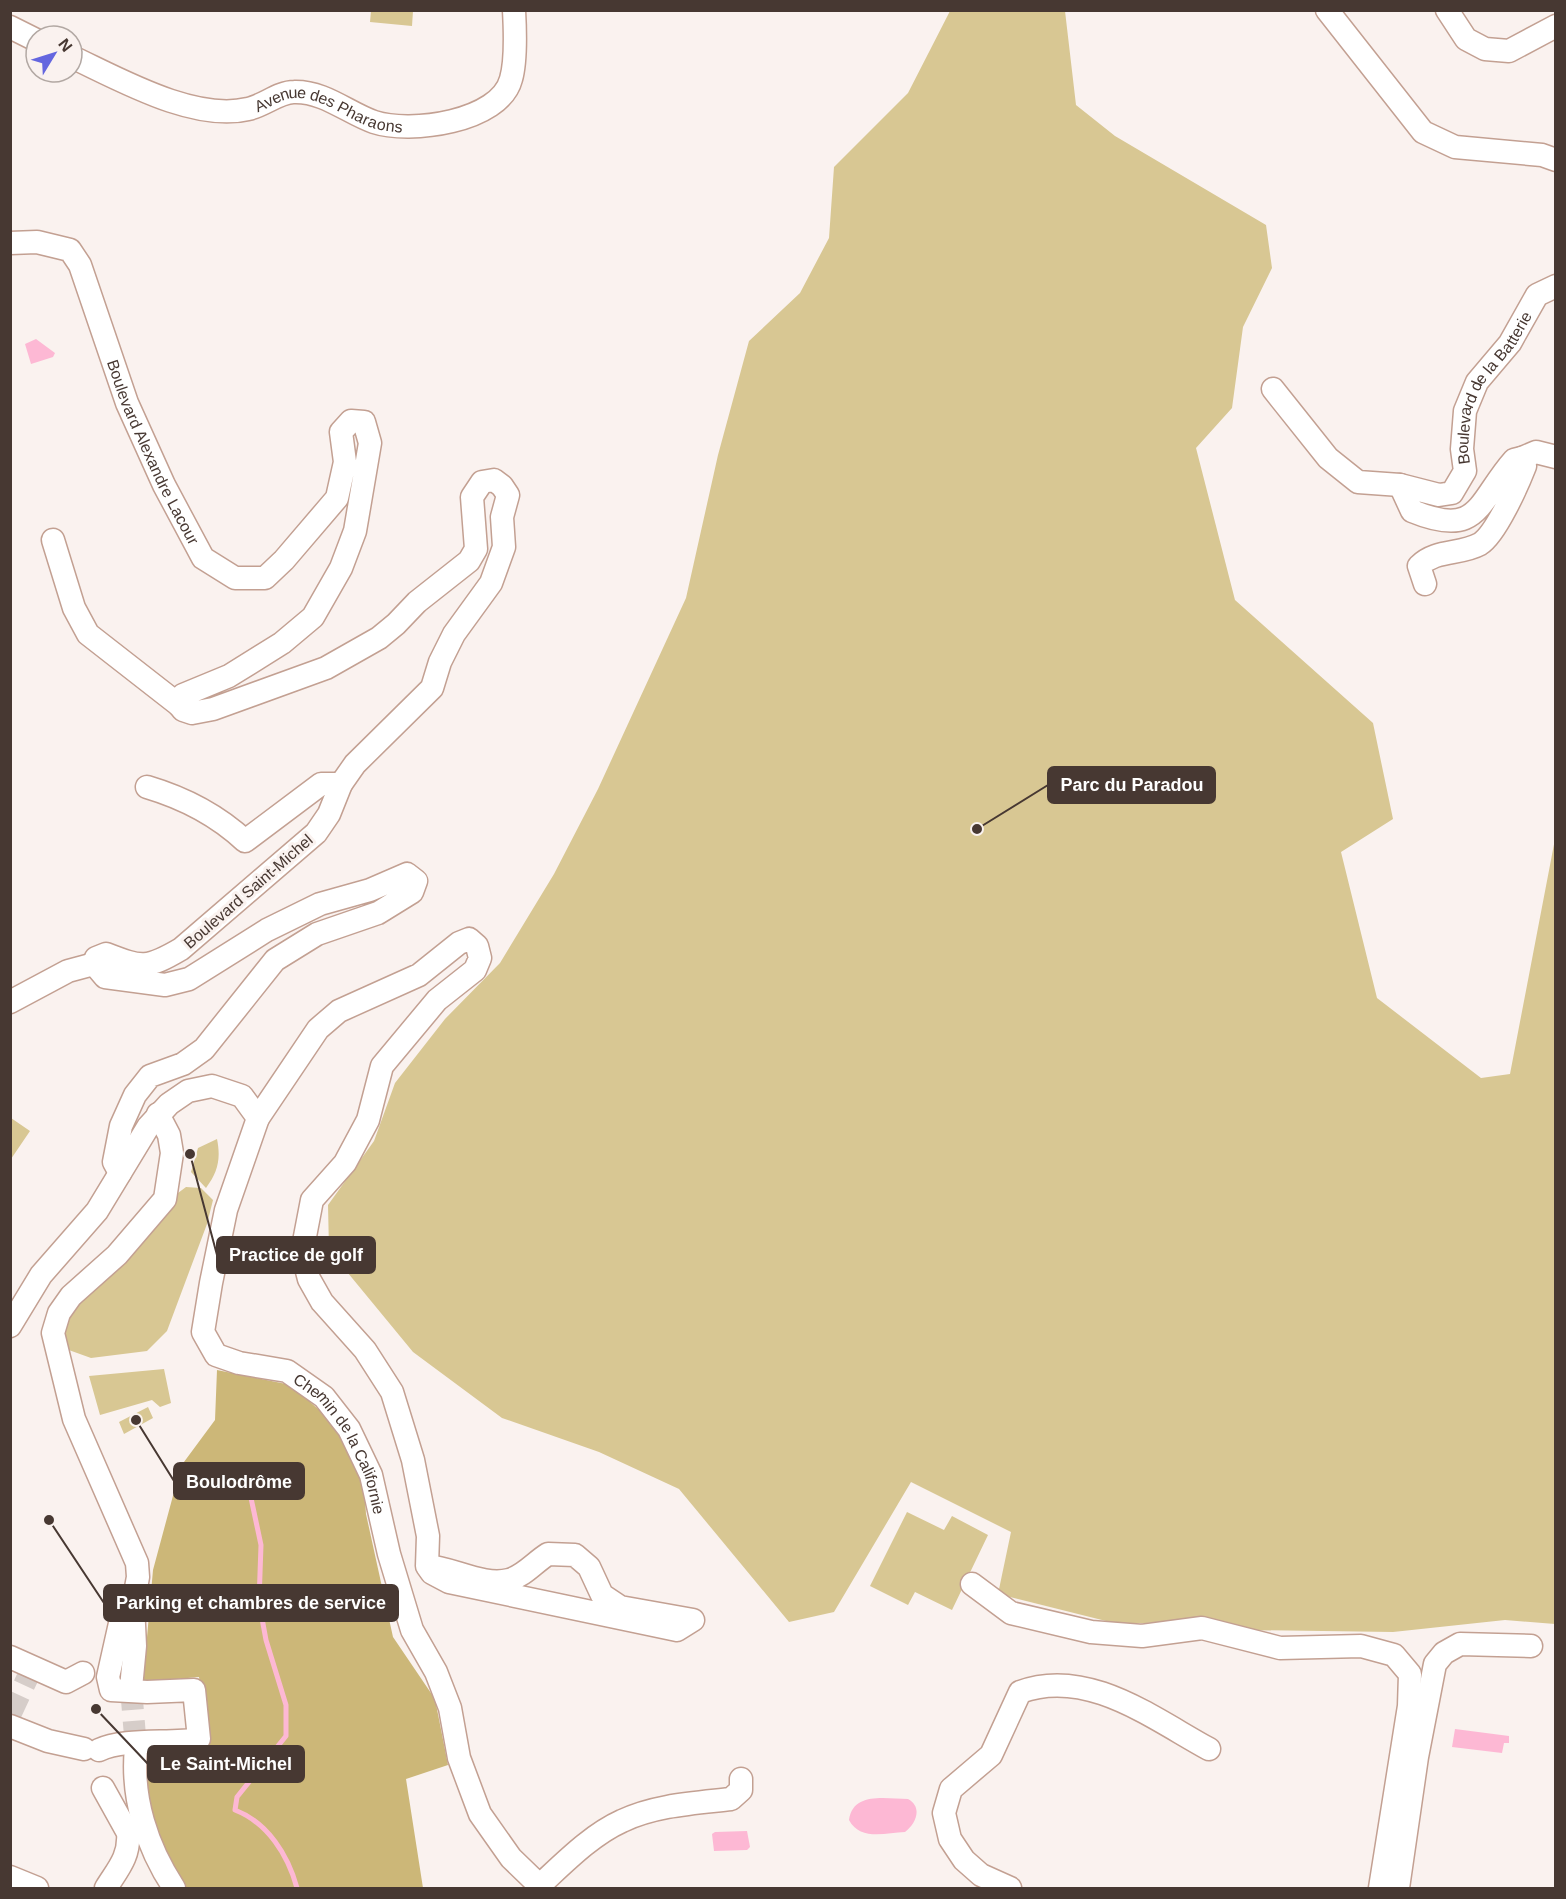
<svg xmlns="http://www.w3.org/2000/svg" width="1566" height="1899" font-family="Helvetica,sans-serif">
  <rect width="100%" height="100%" fill="#faf2ef"/>
  <path fill="#d8c793" d="M 371,11 L 413,11 L 412,26 L 370,22 Z
    M 950,11 L 1065,11 L 1076,105 L 1115,136 L 1266,225 L 1272,268 L 1243,327 L 1232,408 L 1196,448 L 1235,600 L 1373,723 L 1393,819 L 1341,852 L 1377,998 L 1481,1078 L 1510,1074 L 1555,839 L 1555,1624 L 1505,1620 L 1393,1632 L 1242,1630 L 1201,1621 L 1118,1624 L 998,1594 L 1011,1532 L 911,1482 L 834,1612 L 789,1622 L 679,1489 L 599,1452 L 502,1418 L 413,1352 L 329,1250 L 328,1205 L 374,1141 L 395,1083 L 445,1019 L 500,963 L 554,874 L 598,789 L 686,598 L 718,455 L 749,341 L 800,293 L 829,238 L 834,167 L 908,93 Z
    M 11,1118 L 30,1131 L 11,1159 Z
    M 217,1139 C 221,1159 218,1172 206,1188 L 191,1172 L 198,1148 Z
    M 186,1187 L 201,1188 L 213,1200 L 207,1224 L 167,1331 L 147,1351 L 91,1358 L 66,1349 L 62,1331 L 70,1314 L 174,1196 Z
    M 164,1369 L 171,1403 L 160,1407 L 152,1400 L 100,1415 L 89,1376 Z
    M 148,1407 L 153,1418 L 124,1434 L 119,1422 Z
    M 907,1512 L 944,1530 L 952,1516 L 988,1535 L 952,1610 L 915,1592 L 908,1605 L 870,1586 Z"/>
  <path fill="#ccb778" d="M 217,1370 L 291,1385 L 336,1425 L 364,1486 L 366,1514 L 393,1637 L 435,1699 L 448,1765 L 406,1779 L 423,1888 L 183,1888 C 159,1840 142,1811 146,1755 L 209,1744 L 199,1677 L 143,1682 L 153,1570 L 181,1466 L 215,1420 Z"/>
  <path fill="#fdb8d4" d="M 36,339 L 55,353 L 53,357 L 31,364 L 25,344 Z
    M 1455,1729 L 1509,1736 L 1509,1743 L 1504,1743 L 1502,1753 L 1452,1747 Z
    M 908,1799 C 923,1807 916,1824 905,1832 C 885,1833 860,1841 849,1820 C 853,1791 887,1799 908,1799 Z
    M 747,1831 L 750,1847 L 747,1850 L 714,1851 L 712,1834 L 715,1832 Z"/>
  <g fill="none" stroke-linecap="round" stroke-linejoin="round">
    <path stroke="#fdb8d4" stroke-width="5" d="M 244,1465 L 261,1545 L 259,1602 L 266,1640 L 286,1705 L 286,1736 L 237,1797 L 235,1810 C 268,1823 288,1855 297,1888"/>
    <path stroke="#d6cdc9" stroke-width="22" stroke-dasharray="22 11" stroke-linecap="butt" d="M 131,1688 L 136,1748
      M 10,1715 L 32,1668"/>
    <g stroke="#c3a092" stroke-width="25">
      <g id="minor">
        <path d="M 1327,10 L 1423,132 L 1455,147 L 1542,155 L 1556,160"/>
        <path d="M 1447,10 L 1466,39 L 1485,49 L 1509,51 L 1556,26"/>
        <path d="M 10,27 L 36,40"/>
        <path id="s1" d="M 72,57 C 119,79 194,122 248,109 C 263,106 279,92 294,92 C 324,91 348,113 374,122 C 410,134 500,122 511,79 C 516,62 515,28 514,10"/>
        <path id="s2" d="M 10,243 L 37,242 L 70,250 L 80,265 L 127,403 L 164,485 L 203,558 L 235,578 L 265,578 L 284,560 L 337,498 L 345,462 L 341,432 L 351,421 L 364,422 L 370,443 L 355,531 L 341,568 L 313,617 L 282,643 L 229,676 L 183,695 L 179,705 L 183,710 L 192,713 L 213,709 L 326,668 L 379,638 L 396,624 L 417,602 L 469,561 L 476,549 L 472,497 L 482,482 L 494,480 L 502,486 L 508,495 L 502,517 L 504,547 L 491,583 L 454,634 L 440,662 L 432,688 L 355,764 L 341,784 L 329,814 L 316,833 L 181,949 C 147,969 142,968 106,954 L 96,958 L 94,964 L 105,977 L 165,985 L 189,979 L 267,930 L 320,904 L 370,890 L 407,874 L 416,881 L 412,892 L 378,913 L 317,934 L 275,960 L 204,1049 L 183,1064 L 150,1076 L 135,1095 L 121,1126 L 114,1162 L 120,1173"/>
        <path id="s3" d="M 1273,389 L 1328,458 L 1358,482 L 1400,485 L 1439,495 L 1452,493 L 1465,471 L 1462,449 L 1465,411 L 1477,382 L 1510,343 L 1537,295 L 1556,286"/>
        <path d="M 1522,458 L 1536,452 L 1556,457"/>
        <path d="M 1400,485 L 1412,511 C 1480,539 1477,502 1514,460 L 1522,458 L 1525,466 C 1518,484 1496,534 1480,544 C 1460,555 1436,549 1419,566 L 1425,584"/>
        <path d="M 53,540 L 74,608 L 88,634 L 179,705"/>
        <path d="M 147,787 C 184,798 216,814 245,841 L 321,784 L 341,784"/>
        <path d="M 10,1002 L 68,971 L 94,964"/>
        <path d="M 258,1118 L 318,1029 L 339,1011 L 419,975 L 459,943 L 469,939 L 477,946 L 480,958 L 475,970 L 437,1000 L 382,1066 L 368,1120 L 345,1163 L 312,1200 L 302,1252 L 309,1279 L 322,1302 L 365,1350 L 392,1392 L 413,1460 L 428,1536 L 427,1566 L 432,1573 L 449,1582 L 677,1630 L 693,1620 L 620,1607 L 602,1595 L 589,1567 L 575,1555 L 548,1554 C 535,1562 524,1576 509,1580 C 484,1587 453,1568 427,1566"/>
        <path id="s4" d="M 10,1326 L 41,1275 L 97,1211 L 148,1127 L 169,1104 L 188,1091 L 212,1086 L 242,1096 L 258,1118 L 226,1210 L 211,1283 L 203,1332 L 216,1355 L 239,1363 L 287,1371 L 324,1397 L 349,1429 L 371,1475 L 389,1554 L 412,1630 L 436,1672 L 450,1708 L 459,1758 L 480,1814 L 511,1858 L 542,1888"/>
        <path d="M 972,1584 L 1011,1613 L 1091,1632 L 1142,1636 L 1202,1628 L 1280,1648 L 1361,1646 L 1394,1655 L 1410,1674 L 1409,1706 L 1380,1888"/>
        <path d="M 10,1657 L 66,1682 L 83,1673"/>
        <path d="M 131,1688 L 135,1646 L 133,1604"/>
        <path d="M 10,1726 L 48,1741 L 84,1749"/>
        <path d="M 136,1748 C 131,1798 147,1847 174,1888"/>
        <path d="M 99,1750 C 124,1738 169,1744 199,1739 L 194,1690 L 147,1692 L 111,1690 L 108,1677 L 121,1619 L 133,1604 L 138,1577 L 137,1563 L 74,1419 L 53,1333 L 59,1313 L 71,1296 L 117,1255 L 165,1199 L 172,1153 L 169,1135 L 158,1114"/>
        <path d="M 103,1788 L 128,1833 C 130,1857 117,1870 106,1888"/>
        <path d="M 10,1877 L 37,1888"/>
        <path d="M 539,1886 C 564,1863 591,1835 622,1821 C 655,1805 696,1803 731,1799 L 741,1790 L 741,1779"/>
        <path d="M 1010,1888 L 981,1875 L 964,1860 L 950,1839 L 944,1813 L 951,1789 L 991,1755 L 1020,1692 C 1087,1667 1152,1718 1209,1749"/>
        <path d="M 1398,1888 L 1417,1757 L 1435,1664 L 1444,1653 L 1460,1644 L 1531,1646"/>
      </g>
    </g>
    <use href="#minor" stroke="#fff" stroke-width="22"/>
  </g>
  <g text-anchor="middle" stroke-width="6" stroke-linejoin="round" paint-order="stroke">
    <g font-size="16" fill="#473832" stroke="#faf2ef">
      <text dy="6" stroke="none"><textPath href="#s1" startOffset="273">Avenue des Pharaons</textPath></text>
      <text dy="6" stroke="none"><textPath href="#s3" startOffset="340">Boulevard de la Batterie</textPath></text>
      <text dy="6" stroke="none"><textPath href="#s2" startOffset="280">Boulevard Alexandre Lacour</textPath></text>
      <text transform="translate(248 891) rotate(-41)" y="6">Boulevard Saint-Michel</text>
      <text dy="6" stroke="none"><textPath href="#s4" startOffset="795">Chemin de la Californie</textPath></text>
    </g>
  </g>
  <path fill="none" stroke="#473832" stroke-width="2" d="M977 829L1048 785M190 1154L217 1255M136 1420L174 1481M49 1520L104 1603M96 1709L148 1764"/>
  <g fill="#473832" stroke="#faf2ef" stroke-width="2">
    <circle cx="977" cy="829" r="6"/>
    <circle cx="190" cy="1154" r="6"/>
    <circle cx="136" cy="1420" r="6"/>
    <circle cx="49" cy="1520" r="6"/>
    <circle cx="96" cy="1709" r="6"/>
  </g>
  <g fill="#473832" stroke="#473832" stroke-width="2">
    <rect x="1048" y="767" width="167" height="36" rx="6"/>
    <rect x="217" y="1237" width="158" height="36" rx="6"/>
    <rect x="174" y="1463" width="130" height="36" rx="6"/>
    <rect x="104" y="1585" width="294" height="36" rx="6"/>
    <rect x="148" y="1746" width="156" height="36" rx="6"/>
  </g>
  <g font-size="18" text-anchor="middle" font-weight="bold" fill="#fff">
    <text x="1132" y="791">Parc du Paradou</text>
    <text x="296" y="1261">Practice de golf</text>
    <text x="239" y="1488">Boulodrôme</text>
    <text x="251" y="1609">Parking et chambres de service</text>
    <text x="226" y="1770">Le Saint-Michel</text>
  </g>
  <rect width="1566" height="1899" fill="none" stroke="#473832" stroke-width="24"/>
  <g transform="translate(54 54) rotate(52)"><circle r="28" fill="#faf2ef" stroke="#b2a8a3" stroke-width="1.5"/>
  <path d="M0-4.5L10 22L0 15L-10 22Z" fill="#6466df"/>
  <text y="-9" font-size="16" font-weight="bold" text-anchor="middle" fill="#473832">N</text>
  </g>
</svg>
